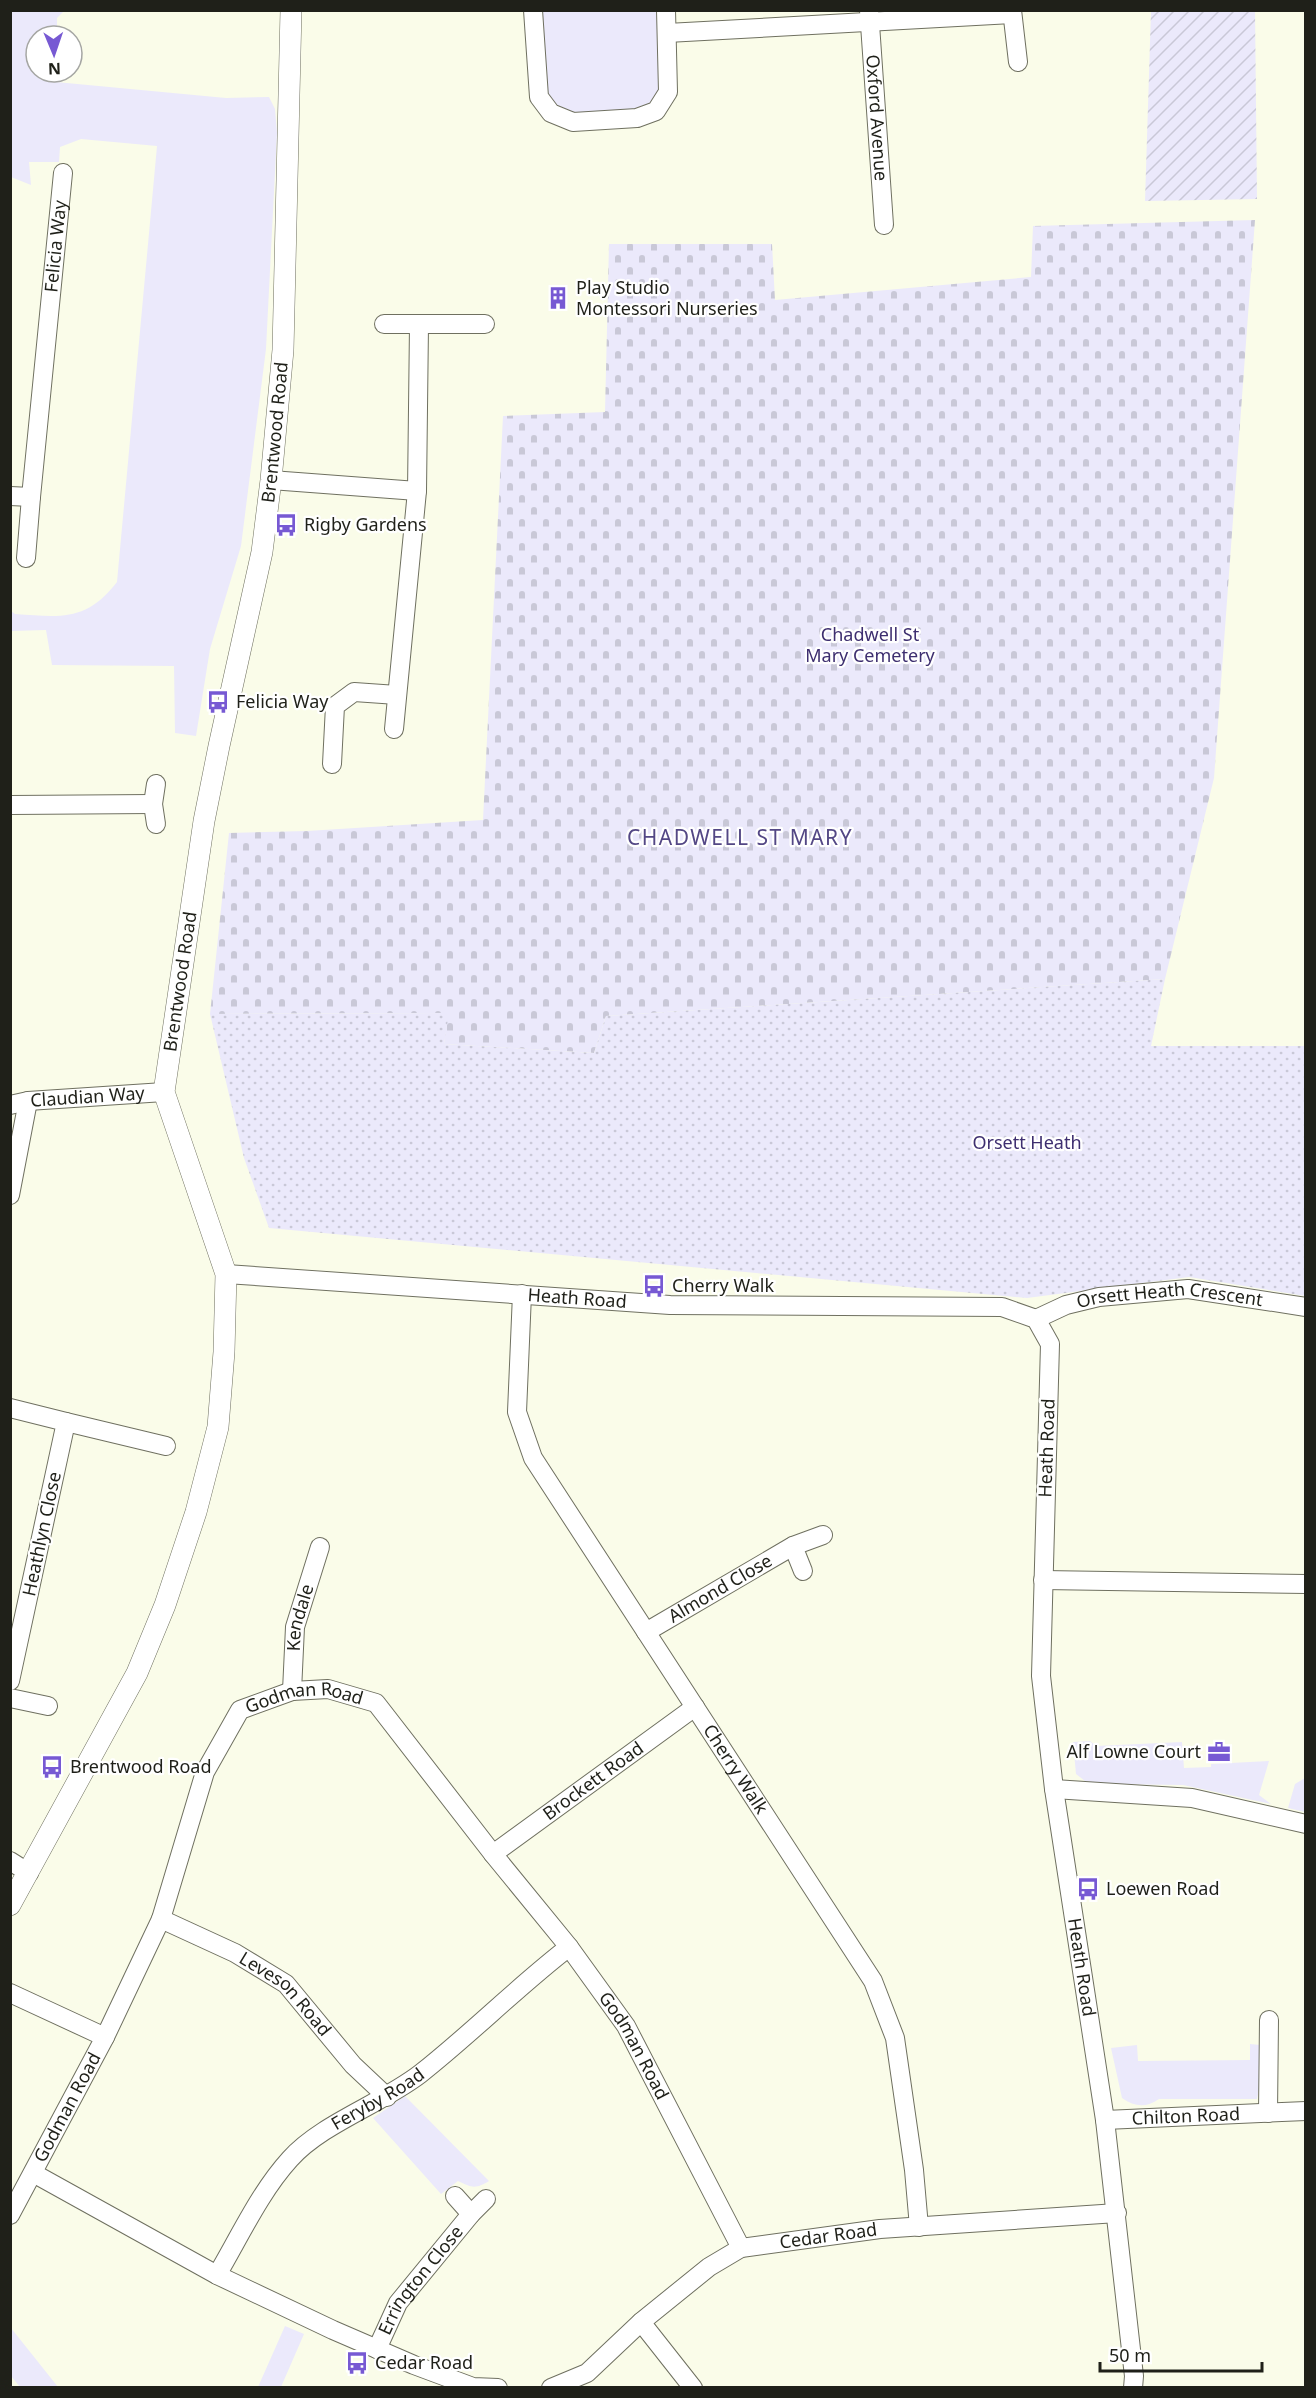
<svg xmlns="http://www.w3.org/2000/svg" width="1316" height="2398" font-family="'Noto Sans',sans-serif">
  <defs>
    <pattern id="cemetery-stones" width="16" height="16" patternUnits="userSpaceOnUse" patternTransform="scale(1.5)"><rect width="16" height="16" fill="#ebe9fb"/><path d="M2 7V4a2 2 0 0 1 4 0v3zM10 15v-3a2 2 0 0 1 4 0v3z" fill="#c9c8d7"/></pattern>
    <pattern id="park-dots" width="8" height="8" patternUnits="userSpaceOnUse" patternTransform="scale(1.5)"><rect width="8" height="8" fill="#ebe9fb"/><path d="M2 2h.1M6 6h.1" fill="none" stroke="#c9c8d7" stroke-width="1.8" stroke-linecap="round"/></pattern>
    <pattern id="garden-furrows" width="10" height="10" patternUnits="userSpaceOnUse" patternTransform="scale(1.5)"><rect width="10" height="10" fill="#ebe9fb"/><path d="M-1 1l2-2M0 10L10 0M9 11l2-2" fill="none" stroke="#c9c8d7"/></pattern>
  </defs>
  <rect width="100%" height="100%" fill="#fafce9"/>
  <path fill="#ebe9fb" d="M 11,10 L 64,11 L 57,18 L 57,36 L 36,36 L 36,72 L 56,72 L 56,82 L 226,98 L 269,97 L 275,109 L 277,133 L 266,349 L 241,546 L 210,649 L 196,736 L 175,733 L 174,666 L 52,665 L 46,630 L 11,631 L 11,611 L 15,614 C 61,617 86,622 117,582 L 157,146 L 81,139 L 60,147 L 59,162 L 29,162 L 31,185 L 11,177 Z
    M 533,11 L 666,11 L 668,92 L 637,118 L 551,113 Z
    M 1090,1741 L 1096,1746 L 1182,1742 L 1184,1768 L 1211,1767 L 1211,1764 L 1269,1761 L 1259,1795 L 1271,1804 L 1183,1785 L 1095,1784 L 1085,1781 L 1076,1774 L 1073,1742 Z
    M 1305,1778 L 1305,1812 L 1288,1808 L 1295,1784 Z
    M 1250,2044 L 1260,2045 L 1261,2081 L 1257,2099 L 1159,2099 C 1146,2108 1135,2107 1122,2098 L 1111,2048 L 1137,2045 L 1138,2061 L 1250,2060 Z
    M 405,2096 L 489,2181 C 475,2190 471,2187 458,2181 L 441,2194 L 373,2118 Z
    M 285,2326 L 304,2334 L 281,2387 L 258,2387 Z
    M 10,2328 L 11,2328 L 58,2387 L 20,2387 L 11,2376 Z"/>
  <path fill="url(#cemetery-stones)" d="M 1255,220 L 1214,778 L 1165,979 L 606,1016 L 594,1053 L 444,1044 L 448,1013 L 210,1014 L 229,833 L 307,831 L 483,820 L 503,416 L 605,412 L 609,244 L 772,244 L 775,300 L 1031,277 L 1033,226 Z"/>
  <path fill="url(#park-dots)" d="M 1165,979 L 1151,1046 L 1305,1046 L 1305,1296 L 1189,1277 L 1027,1298 L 269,1228 L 244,1158 L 210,1014 L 449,1013 L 444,1044 L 594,1053 L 606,1016 Z"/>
  <path fill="url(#garden-furrows)" d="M 1151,11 L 1255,11 L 1257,199 L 1145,201 Z"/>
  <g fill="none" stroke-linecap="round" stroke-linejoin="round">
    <g stroke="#6f7060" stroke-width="20">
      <g id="minor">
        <path d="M 533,10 L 539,97 L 551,113 L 573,122 L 637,118 L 656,111 L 668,92 L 666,10"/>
        <path id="s1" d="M 869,10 L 884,225"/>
        <path d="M 1012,10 L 1018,62"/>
        <path d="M 667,33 L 1012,14"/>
        <path d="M 384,324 L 485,324"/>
        <path d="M 271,480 L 417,491"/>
        <path id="s2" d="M 10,496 L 31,497 L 63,173"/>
        <path d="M 26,558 L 31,497"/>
        <path d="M 394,729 L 417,491 L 419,325"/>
        <path d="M 332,764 L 335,706 L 354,692 L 397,695"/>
        <path d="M 10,805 L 153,804"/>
        <path d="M 156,824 L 153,804 L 156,784"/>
        <path id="s3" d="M 10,1105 L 28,1101 L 164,1092"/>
        <path d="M 10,1195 L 28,1101"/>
        <path id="s4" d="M 226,1274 L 670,1305 L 1002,1307 L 1036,1319 L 1050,1344 L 1041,1676 L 1054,1789 L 1105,2120 L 1134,2376 L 1133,2388"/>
        <path id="s5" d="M 522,1294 L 517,1412 L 533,1458 L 873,1981 L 895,2038 L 914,2170 L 919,2227"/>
        <path id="s6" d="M 1036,1319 L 1066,1305 L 1099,1297 L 1188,1289 L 1306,1307"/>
        <path d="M 10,1408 L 66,1422 L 10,1681"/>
        <path d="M 66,1422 L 166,1446"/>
        <path d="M 793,1546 L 803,1571"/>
        <path d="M 1043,1580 L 1306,1584"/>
        <path id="s7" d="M 646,1632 L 793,1546 L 823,1535"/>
        <path id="s8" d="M 292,1691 L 295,1627 L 320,1547"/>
        <path d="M 10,1698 L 48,1706"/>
        <path d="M 1054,1789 L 1192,1798 L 1306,1824"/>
        <path id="s9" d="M 493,1854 L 695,1707"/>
        <path d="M 10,1861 L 29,1873"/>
        <path id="s10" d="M 161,1919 L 235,1953 L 286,1984 L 353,2065 L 387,2097"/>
        <path d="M 10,1993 L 105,2037"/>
        <path d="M 1268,2113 L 1269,2020"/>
        <path id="s11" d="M 1105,2120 L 1306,2111"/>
        <path d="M 33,2173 L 217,2275 L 333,2330 L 414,2365 L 473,2387 L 498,2388"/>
        <path d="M 455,2196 L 471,2214"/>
        <path id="s12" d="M 10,2215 L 105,2037 L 161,1919 L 205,1772 L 240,1710 L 292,1691 L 328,1689 L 376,1703 L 493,1854 L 569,1947 L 626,2026 L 741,2248"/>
        <path id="s13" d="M 217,2275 C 240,2236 260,2192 290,2159 C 321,2124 381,2104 420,2074 C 471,2034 517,1987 569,1947"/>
        <path d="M 641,2322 L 693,2388"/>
        <path id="s14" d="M 377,2349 L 398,2303 L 471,2214 L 486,2199"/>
        <path id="s15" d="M 551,2388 L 587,2373 L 641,2322 L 709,2267 L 741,2248 L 880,2229 L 1117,2213"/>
      </g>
    </g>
    <g stroke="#6f7060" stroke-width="22">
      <g id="tertiary">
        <path id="s16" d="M 10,1905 L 137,1673 L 165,1605 L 196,1512 L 218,1427 L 224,1352 L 226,1274 L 164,1092 L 204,821 L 219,746 L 262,552 L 271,480 L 283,350 L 291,10"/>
      </g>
    </g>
    <use href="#minor" stroke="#fff" stroke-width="18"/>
    <use href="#tertiary" stroke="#fff" stroke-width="21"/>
  </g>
  <defs>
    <g id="building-bare" transform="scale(1.8)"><path d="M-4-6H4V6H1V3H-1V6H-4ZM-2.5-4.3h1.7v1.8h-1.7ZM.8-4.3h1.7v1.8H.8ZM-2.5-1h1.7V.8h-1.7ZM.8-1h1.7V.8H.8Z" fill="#7759d3" stroke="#fff" stroke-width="2.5" paint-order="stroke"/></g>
    <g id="bus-bare" transform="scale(1.8)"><path d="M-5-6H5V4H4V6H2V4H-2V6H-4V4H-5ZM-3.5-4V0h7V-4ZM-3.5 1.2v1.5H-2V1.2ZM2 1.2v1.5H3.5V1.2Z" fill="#7759d3" stroke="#fff" stroke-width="2.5" paint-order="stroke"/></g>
    <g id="office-bare" transform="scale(1.8)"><path d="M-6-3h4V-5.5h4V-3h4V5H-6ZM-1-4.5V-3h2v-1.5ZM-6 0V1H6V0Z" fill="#7759d3" stroke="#fff" stroke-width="2.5" paint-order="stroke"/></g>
  </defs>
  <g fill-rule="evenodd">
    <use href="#building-bare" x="558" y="298"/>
    <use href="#bus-bare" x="286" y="525"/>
    <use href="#bus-bare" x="218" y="702"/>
    <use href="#bus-bare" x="654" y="1286"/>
    <use href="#office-bare" x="1219" y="1752"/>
    <use href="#bus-bare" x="52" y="1767"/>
    <use href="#bus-bare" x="1088" y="1889"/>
    <use href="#bus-bare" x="357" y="2363"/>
  </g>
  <g text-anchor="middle" stroke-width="4.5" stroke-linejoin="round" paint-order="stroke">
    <g font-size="18" fill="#1f2019" stroke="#fff">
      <text dy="6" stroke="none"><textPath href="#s1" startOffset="108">Oxford Avenue</textPath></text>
      <text dy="6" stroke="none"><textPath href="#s2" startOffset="273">Felicia Way</textPath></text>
      <text dy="6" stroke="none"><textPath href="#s16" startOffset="1539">Brentwood Road</textPath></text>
      <text dy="6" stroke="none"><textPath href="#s16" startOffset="981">Brentwood Road</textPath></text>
      <text dy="6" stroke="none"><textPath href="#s3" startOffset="78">Claudian Way</textPath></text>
      <text dy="6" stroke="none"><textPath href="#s4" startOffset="352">Heath Road</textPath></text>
      <text dy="6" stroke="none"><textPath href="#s6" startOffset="138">Orsett Heath Crescent</textPath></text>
      <text transform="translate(1047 1448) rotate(-88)" y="6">Heath Road</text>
      <text transform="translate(42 1534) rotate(-78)" y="6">Heathlyn Close</text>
      <text dy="6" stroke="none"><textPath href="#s7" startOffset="86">Almond Close</textPath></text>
      <text dy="6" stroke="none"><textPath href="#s8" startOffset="74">Kendale</textPath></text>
      <text dy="6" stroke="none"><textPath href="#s12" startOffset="624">Godman Road</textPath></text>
      <text dy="6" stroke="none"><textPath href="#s5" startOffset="538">Cherry Walk</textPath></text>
      <text dy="6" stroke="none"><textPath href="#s9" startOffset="124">Brockett Road</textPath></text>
      <text dy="6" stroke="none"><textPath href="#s4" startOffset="1468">Heath Road</textPath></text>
      <text dy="6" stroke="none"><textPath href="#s10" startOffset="147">Leveson Road</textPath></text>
      <text dy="6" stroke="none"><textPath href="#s12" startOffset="1128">Godman Road</textPath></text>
      <text dy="6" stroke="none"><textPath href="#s13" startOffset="244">Feryby Road</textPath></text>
      <text dy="6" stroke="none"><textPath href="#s12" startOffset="122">Godman Road</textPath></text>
      <text dy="6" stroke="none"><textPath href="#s11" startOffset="81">Chilton Road</textPath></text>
      <text dy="6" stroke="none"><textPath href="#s15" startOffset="326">Cedar Road</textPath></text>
      <text dy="6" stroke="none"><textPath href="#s14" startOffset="82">Errington Close</textPath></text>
    </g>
    <g font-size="18" fill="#1f2019" stroke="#fff" text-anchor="start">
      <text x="576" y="294">Play Studio<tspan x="576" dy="21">Montessori Nurseries</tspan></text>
      <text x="304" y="531">Rigby Gardens</text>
      <text x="236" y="708">Felicia Way</text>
      <text x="672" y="1292">Cherry Walk</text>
      <text x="1201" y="1758" text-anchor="end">Alf Lowne Court</text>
      <text x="70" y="1773">Brentwood Road</text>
      <text x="1106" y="1895">Loewen Road</text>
      <text x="375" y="2369">Cedar Road</text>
    </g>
    <g font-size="18" fill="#3e2f70" stroke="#fff">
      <text x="870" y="641">Chadwell St<tspan x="870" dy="21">Mary Cemetery</tspan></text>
      <text x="1027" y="1149">Orsett Heath</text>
    </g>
    <g font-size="21" letter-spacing="1.5" fill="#534785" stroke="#fff">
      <text x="740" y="845">CHADWELL ST MARY</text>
    </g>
  </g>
  <rect width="1316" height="2398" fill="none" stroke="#1f2019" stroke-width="24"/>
  <g transform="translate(54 54) rotate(178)"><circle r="28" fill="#ffffff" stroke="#a5a6a3" stroke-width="1.5"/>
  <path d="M0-4.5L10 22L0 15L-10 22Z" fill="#7759d3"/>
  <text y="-9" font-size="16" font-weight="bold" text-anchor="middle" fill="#1f2019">N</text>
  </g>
  <path d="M1100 2362v9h162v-9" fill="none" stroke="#1f2019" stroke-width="3"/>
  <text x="1109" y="2362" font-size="18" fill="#1f2019" stroke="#ffffff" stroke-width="4.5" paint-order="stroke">50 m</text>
</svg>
